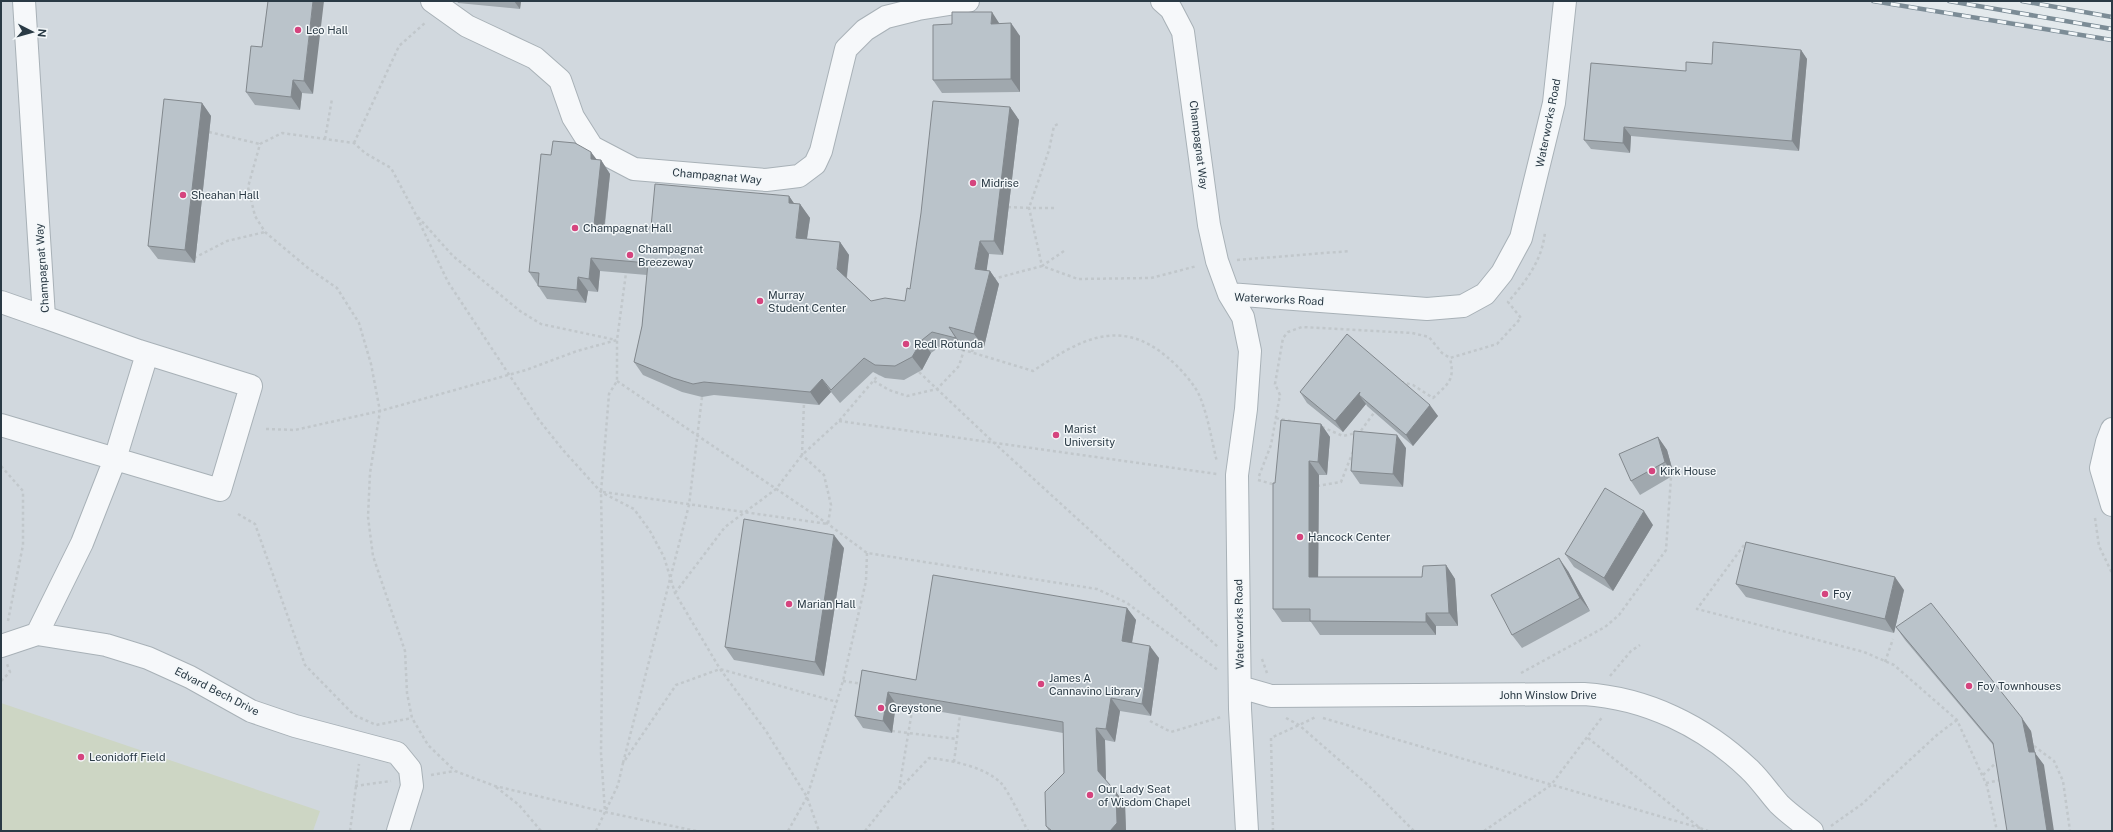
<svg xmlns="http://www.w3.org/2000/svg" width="2113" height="832" font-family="'Public Sans',sans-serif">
  <rect width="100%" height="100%" fill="#e3e9ec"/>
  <path fill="#d1d8de" d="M 1,1 L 1873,1 L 2028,23 L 2112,39 L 2112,831 L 1,831 Z"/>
  <path fill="#cdd6c4" d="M 1,703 L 320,811 L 313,831 L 1,831 Z"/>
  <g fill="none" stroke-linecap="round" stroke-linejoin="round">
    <g stroke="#a8b1b7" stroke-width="24">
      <path id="minor" d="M 432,1 L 467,26 L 535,58 L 560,80 L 573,117 L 592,147 L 634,169 L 766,180 L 799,176 L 815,164 L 821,151 L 846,49 L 865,30 L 886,17 L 918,9 L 968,1
        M 1162,1 L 1171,9 L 1183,32 L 1209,225 L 1217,261 L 1229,294 L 1243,317 L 1250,351 L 1246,409 L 1237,475 L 1240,709 L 1247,831
        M 1229,294 L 1427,309 L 1463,306 L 1485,294 L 1502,273 L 1521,238 L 1554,103 L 1565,1
        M 1,302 L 44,317
        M 1,425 L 220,490 L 251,386 L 139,351 L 44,317 L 24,1
        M 2112,429 L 2107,442 L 2101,468 L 2112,505
        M 37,634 L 82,543 L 115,459 L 147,354
        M 1,646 L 37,634 L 106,645 L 148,658 L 190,677 L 251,711 L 295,726 L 397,753 L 410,769 L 412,786 L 398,831
        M 1240,687 L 1271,696 L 1584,694 C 1646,698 1704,726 1749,769 C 1760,779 1769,793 1779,804 C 1789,814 1801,822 1812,831"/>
    </g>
    <path stroke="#c1c7cb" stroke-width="2.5" stroke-dasharray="3 3" stroke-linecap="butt" d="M 209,132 L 260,144
      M 325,139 L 332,99
      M 354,143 L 399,46 L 426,22
      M 1008,207 L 1029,208 L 1049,150 L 1054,126 L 1060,123
      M 1054,208 L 1029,208 L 1042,266 L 1064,251
      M 418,217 L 453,256 L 520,311 L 541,324 L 616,340
      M 194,258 L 227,241 L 265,232
      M 1237,260 L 1350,251
      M 993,279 L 1042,266 L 1078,279 L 1151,278 L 1197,266
      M 972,352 L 975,342
      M 919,372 L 992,441 L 1218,647
      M 617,381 L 828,524 L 867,553 L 1097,589 L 1127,603 L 1218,670
      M 874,381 L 889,390 L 907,396 L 937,389 L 959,366 L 964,350 L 1033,371 C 1078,341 1119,316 1167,357 C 1178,366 1195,384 1200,397 C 1208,416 1212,442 1217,462
      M 1401,382 L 1413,385 L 1433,398 C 1449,383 1455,380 1450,358
      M 1276,418 L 1295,422
      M 839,421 L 1217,474
      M 1322,427 L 1343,436 L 1360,432 L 1376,410
      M 266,429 L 295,430 L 380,411 L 526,370 L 577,351 L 617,340
      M 1,466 L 23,491 L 23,545 L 8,621
      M 1259,476 L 1271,445 L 1280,395 L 1275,384 L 1283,338 L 1288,332 L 1302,327 L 1412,333 L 1429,337 L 1442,353 L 1450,358 L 1497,344 L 1521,318 L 1508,302 C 1526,281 1542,261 1545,232
      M 1258,480 L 1276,485
      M 1317,486 L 1341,482 L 1354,449
      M 603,492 L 828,524 L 831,505 L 824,475 L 802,455 L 804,403
      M 238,514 L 255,524 L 305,665 L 354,715 L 376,725 L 412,718
      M 2095,518 L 2099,546 L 2112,573
      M 1744,545 L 1697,609 L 1864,652 L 1894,665 L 1957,720 L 1987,786 L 1997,831
      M 675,593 L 725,527 L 776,489 L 802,455 L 839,421 L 880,373
      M 1262,659 L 1267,673
      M 1885,662 L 1893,639
      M 1521,673 L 1605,627 L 1619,615 L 1666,550 L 1671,477
      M 1610,676 L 1631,651 L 1640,645
      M 1,681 L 10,672 L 7,664
      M 843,681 L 863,684
      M 1286,718 L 1299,725 L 1369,786 L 1414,831
      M 1323,718 L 1700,828
      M 1150,721 L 1171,732 L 1221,717
      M 892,731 L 957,739
      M 1588,738 L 1700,828 L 1708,831
      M 2034,746 L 2054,761 L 2063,781 L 2070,831
      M 954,762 L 960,715
      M 623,763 L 689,505 L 702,397
      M 431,775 L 454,771
      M 1983,775 L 1999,760
      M 1986,783 L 2001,780
      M 355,786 L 391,781
      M 496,787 L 519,805 L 541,831
      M 899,789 L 913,705
      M 606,810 L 618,785 L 623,763 L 676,685 L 720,669 L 837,702
      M 1831,826 L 1862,804 L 1938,734 L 1957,720
      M 350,831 L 359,764
      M 596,831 L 605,812 L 601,753 L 603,598 L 601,492 L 609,394 L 617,381 L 617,340 L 626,273
      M 696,831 L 605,812 L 495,786 L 455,771 L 428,745 L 412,718 L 407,693 L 405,651 L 373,556 L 368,517 L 370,473 L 380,411 L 371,364 L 359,323 L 337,288 L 308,268 L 265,232 L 255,216 L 248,187 L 260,144 L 282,133 L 354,143 L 365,153 L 391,168 L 414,211 L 448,282 L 539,420 L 563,450 L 601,492 L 634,509 L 650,531 L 664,557 L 675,593 L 720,669 L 766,731 L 807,797 L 819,831
      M 788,831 L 807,797 L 843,681 L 866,581 L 867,553
      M 865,831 L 892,797 L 929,758 C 951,760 985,767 1001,783 C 1008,790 1022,820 1028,831
      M 1273,831 L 1271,738 L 1316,717
      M 1484,831 L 1551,785 L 1603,716"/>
    <use href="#minor" stroke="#f6f8fa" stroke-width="22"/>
    <g stroke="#7c8c96" stroke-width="4.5">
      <path id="rail" d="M 1873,1 L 2112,40
        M 1949,1 L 2112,29
        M 2022,1 L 2112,17"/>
    </g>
    <use href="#rail" stroke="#f3f7f9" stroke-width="3" stroke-dasharray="9" stroke-linecap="butt"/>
  </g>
  <path fill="#a0a8ae" d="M 268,1 L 313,94 L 302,93 L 300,110 L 255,105 L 246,92 L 262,47 Z
    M 457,1 L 521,1 L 520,9 L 458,3 Z
    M 1000,23 L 1020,36 L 1020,92 L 942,93 L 933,80 Z
    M 1801,50 L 1807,59 L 1799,151 L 1631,136 L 1630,153 L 1591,149 L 1584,140 L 1686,71 L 1712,64 Z
    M 202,103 L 211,116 L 195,263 L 158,259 L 148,246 Z
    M 1010,107 L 1019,120 L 1003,255 L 989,254 L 986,271 L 990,271 L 999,284 L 984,347 L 958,340 L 965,351 L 941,346 L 931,353 L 922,370 L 904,380 L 885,378 L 873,372 L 840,403 L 831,392 L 819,405 L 714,395 L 702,397 L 682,392 L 643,375 L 634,362 L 642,326 L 647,275 L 600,271 L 598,292 L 588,291 L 586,303 L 547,299 L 529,272 L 597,160 L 601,160 L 610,174 L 605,225 L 651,227 L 789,196 L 794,204 L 800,204 L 810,218 L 807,239 L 840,242 L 849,255 L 847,278 L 871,301 L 905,301 L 910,289 Z
    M 1347,334 L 1438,416 L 1413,446 L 1367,406 L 1366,404 L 1343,432 L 1307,403 L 1300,392 Z
    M 1321,424 L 1330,437 L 1327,475 L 1319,475 L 1318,577 L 1422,577 L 1446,565 L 1455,579 L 1458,626 L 1436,626 L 1436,635 L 1320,635 L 1311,622 L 1282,622 L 1273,609 L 1275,483 Z
    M 1658,437 L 1667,450 L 1674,475 L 1640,495 L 1631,481 Z
    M 1406,448 L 1403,487 L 1360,484 L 1351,471 Z
    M 1653,525 L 1613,591 L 1574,567 L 1565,554 Z
    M 844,548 L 824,676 L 734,660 L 725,647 Z
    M 1568,571 L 1590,611 L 1522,648 L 1512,635 Z
    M 1736,584 L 1904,590 L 1894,633 L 1746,597 Z
    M 1127,608 L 1136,620 L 1132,643 L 1159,658 L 1151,716 L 1120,711 L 1115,742 L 1105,740 L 1106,780 L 1125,804 L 1126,831 L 1049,831 L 1046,826 L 1064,773 L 1063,733 L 896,704 L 892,733 L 863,728 L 855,716 L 862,670 L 916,680 Z
    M 1896,627 L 2031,731 L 2035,753 L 2044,765 L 1994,746 L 1905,640 Z"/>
  <path fill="#82888d" d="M 313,1 L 324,1 L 313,94 L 304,81 Z
    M 514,1 L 521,1 L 520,9 Z
    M 992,12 L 1001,26 L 991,24 Z
    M 1011,23 L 1020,36 L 1020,92 L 1011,79 Z
    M 1801,50 L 1807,59 L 1799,151 L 1792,141 Z
    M 293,80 L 302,93 L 300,110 L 291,97 Z
    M 202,103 L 211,116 L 195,263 L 185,250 Z
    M 1010,107 L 1019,120 L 1003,255 L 994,241 Z
    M 1624,127 L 1631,136 L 1630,153 L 1623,143 Z
    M 591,152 L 601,165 L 601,160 L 610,174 L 603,238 L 594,225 L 591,159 Z
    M 789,196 L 798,209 L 789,203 Z
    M 800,204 L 810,218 L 805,251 L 796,238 Z
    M 980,241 L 989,254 L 985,282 L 975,269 Z
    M 840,242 L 849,255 L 846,282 L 837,269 Z
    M 591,258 L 600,271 L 598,292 L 589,279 Z
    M 990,271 L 999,284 L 984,347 L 974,334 Z
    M 578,277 L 588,291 L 586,303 L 577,290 Z
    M 949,327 L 958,340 L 965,351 L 956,338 Z
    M 922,340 L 931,353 L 922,370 L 912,357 Z
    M 822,379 L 831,392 L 819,405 L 810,392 Z
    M 1360,392 L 1359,395 L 1366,404 L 1343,432 L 1335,421 Z
    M 1430,405 L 1438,416 L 1413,446 L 1406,435 Z
    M 1321,424 L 1330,437 L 1327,475 L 1318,462 Z
    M 1397,435 L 1406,448 L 1403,487 L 1393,474 Z
    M 1658,437 L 1667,450 L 1674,475 L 1665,462 Z
    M 1309,461 L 1319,475 L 1318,590 L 1309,577 Z
    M 1644,511 L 1653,525 L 1613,591 L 1604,578 Z
    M 834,535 L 844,548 L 824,676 L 815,662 Z
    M 1559,558 L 1568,571 L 1590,611 L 1580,598 Z
    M 1446,565 L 1455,579 L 1458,626 L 1449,613 Z
    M 1895,577 L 1904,590 L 1894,633 L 1885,619 Z
    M 1127,608 L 1136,620 L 1130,653 L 1122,641 Z
    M 1426,613 L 1436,626 L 1436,635 L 1426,622 Z
    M 1150,646 L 1159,658 L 1151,716 L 1142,704 Z
    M 888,692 L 896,704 L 892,733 L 883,721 Z
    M 1111,698 L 1120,711 L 1115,742 L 1106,729 Z
    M 2022,718 L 2031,731 L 2035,753 L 2044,765 L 2054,831 L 2047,831 L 2029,752 Z
    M 1096,728 L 1105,740 L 1106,783 L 1098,771 Z
    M 1116,792 L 1125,804 L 1126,831 L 1110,831 Z"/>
  <path fill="#bac3ca" stroke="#82888d" d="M 268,1 L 313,1 L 304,81 L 293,80 L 291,97 L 246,92 L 251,46 L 262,47 Z
    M 952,12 L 992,12 L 991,24 L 1011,23 L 1011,79 L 933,80 L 933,25 L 952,24 Z
    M 1713,42 L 1801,50 L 1792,141 L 1624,127 L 1623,143 L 1584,140 L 1591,63 L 1686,71 L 1686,62 L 1712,64 Z
    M 164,99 L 202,103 L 185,250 L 148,246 Z
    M 933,101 L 1010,107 L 994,241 L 980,241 L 975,269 L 990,271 L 974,334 L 949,327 L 956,338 L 932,332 L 922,340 L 912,357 L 895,366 L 875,365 L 864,358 L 831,390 L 822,379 L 810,392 L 704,382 L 693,384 L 673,378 L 634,362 L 642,326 L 648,263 L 591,258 L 589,279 L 578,277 L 577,290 L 538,286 L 539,273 L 529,272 L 541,154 L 551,155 L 553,141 L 575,143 L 591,152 L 591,159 L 601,160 L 594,225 L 651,227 L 655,184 L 789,196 L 789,203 L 800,204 L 796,238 L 840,242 L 837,269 L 871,301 L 885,298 L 905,301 L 907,288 L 910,289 L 921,213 Z
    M 1347,334 L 1430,405 L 1406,435 L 1359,395 L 1360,392 L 1335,421 L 1300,392 Z
    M 1281,420 L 1321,424 L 1318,462 L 1309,461 L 1309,577 L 1422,577 L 1423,566 L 1446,565 L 1449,613 L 1426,613 L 1426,622 L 1310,621 L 1310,609 L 1273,609 L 1273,483 L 1275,483 Z
    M 1354,431 L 1397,435 L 1393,474 L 1351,471 Z
    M 1658,437 L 1665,462 L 1631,481 L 1619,454 Z
    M 1605,488 L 1644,511 L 1604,578 L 1565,554 Z
    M 744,519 L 834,535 L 815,662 L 725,647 Z
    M 1746,542 L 1895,577 L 1885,619 L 1736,584 Z
    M 1559,558 L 1580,598 L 1512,635 L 1491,595 Z
    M 933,575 L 1127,608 L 1122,641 L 1150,646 L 1142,704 L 1111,698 L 1106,729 L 1096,728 L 1098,771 L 1116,792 L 1117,823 L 1110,831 L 1052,831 L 1046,826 L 1045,792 L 1064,773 L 1063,722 L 888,692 L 883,721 L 855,716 L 862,670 L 916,680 Z
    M 1931,603 L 2022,718 L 2029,752 L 2035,752 L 2047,831 L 2007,831 L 1993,743 L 1896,627 Z"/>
  <g fill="#d5447e" stroke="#f3f7f9" stroke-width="1.5">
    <circle cx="298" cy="30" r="4"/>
    <circle cx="973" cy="183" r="4"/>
    <circle cx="183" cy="195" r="4"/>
    <circle cx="575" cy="228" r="4"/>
    <circle cx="630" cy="255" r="4"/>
    <circle cx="760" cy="301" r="4"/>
    <circle cx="906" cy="344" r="4"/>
    <circle cx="1056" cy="435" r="4"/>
    <circle cx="1652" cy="471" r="4"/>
    <circle cx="1300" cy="537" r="4"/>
    <circle cx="1825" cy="594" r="4"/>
    <circle cx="789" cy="604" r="4"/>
    <circle cx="1041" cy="684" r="4"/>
    <circle cx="1969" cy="686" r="4"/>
    <circle cx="881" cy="708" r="4"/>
    <circle cx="81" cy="757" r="4"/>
    <circle cx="1090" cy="795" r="4"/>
  </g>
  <g text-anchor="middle" stroke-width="3" stroke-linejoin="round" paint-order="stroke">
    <g font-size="11" fill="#2a3a45" stroke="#f3f7f9" text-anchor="start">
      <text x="306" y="34">Leo Hall</text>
      <text x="981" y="187">Midrise</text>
      <text x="191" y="199">Sheahan Hall</text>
      <text x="583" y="232">Champagnat Hall</text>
      <text x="638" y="253">Champagnat<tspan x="638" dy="13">Breezeway</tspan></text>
      <text x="768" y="299">Murray<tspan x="768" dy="13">Student Center</tspan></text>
      <text x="914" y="348">Redl Rotunda</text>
      <text x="1064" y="433">Marist<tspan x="1064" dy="13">University</tspan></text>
      <text x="1660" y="475">Kirk House</text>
      <text x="1308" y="541">Hancock Center</text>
      <text x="1833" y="598">Foy</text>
      <text x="797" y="608">Marian Hall</text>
      <text x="1049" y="682">James A<tspan x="1049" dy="13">Cannavino Library</tspan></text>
      <text x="1977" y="690">Foy Townhouses</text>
      <text x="889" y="712">Greystone</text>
      <text x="89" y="761">Leonidoff Field</text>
      <text x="1098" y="793">Our Lady Seat<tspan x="1098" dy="13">of Wisdom Chapel</tspan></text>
    </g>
    <g font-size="11" fill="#2a3a45" stroke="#f3f7f9">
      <text transform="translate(1548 123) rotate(-79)" y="4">Waterworks Road</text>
      <text transform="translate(1199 145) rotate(83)" y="4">Champagnat Way</text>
      <text transform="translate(717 176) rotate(5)" y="4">Champagnat Way</text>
      <text transform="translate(42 268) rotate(-94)" y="4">Champagnat Way</text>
      <text transform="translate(1279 299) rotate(3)" y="4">Waterworks Road</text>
      <text transform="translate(1239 624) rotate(-91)" y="4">Waterworks Road</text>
      <text transform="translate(217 691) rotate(27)" y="4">Edvard Bech Drive</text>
      <text x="1548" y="699">John Winslow Drive</text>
    </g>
  </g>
  <rect width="2113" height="832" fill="none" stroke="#2a3a45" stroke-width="4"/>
  <g transform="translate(32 32) rotate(96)" stroke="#f3f7f9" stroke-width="3" paint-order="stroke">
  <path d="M0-3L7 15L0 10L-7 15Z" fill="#2a3a45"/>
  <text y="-6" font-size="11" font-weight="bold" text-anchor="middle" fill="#2a3a45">N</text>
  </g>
</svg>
